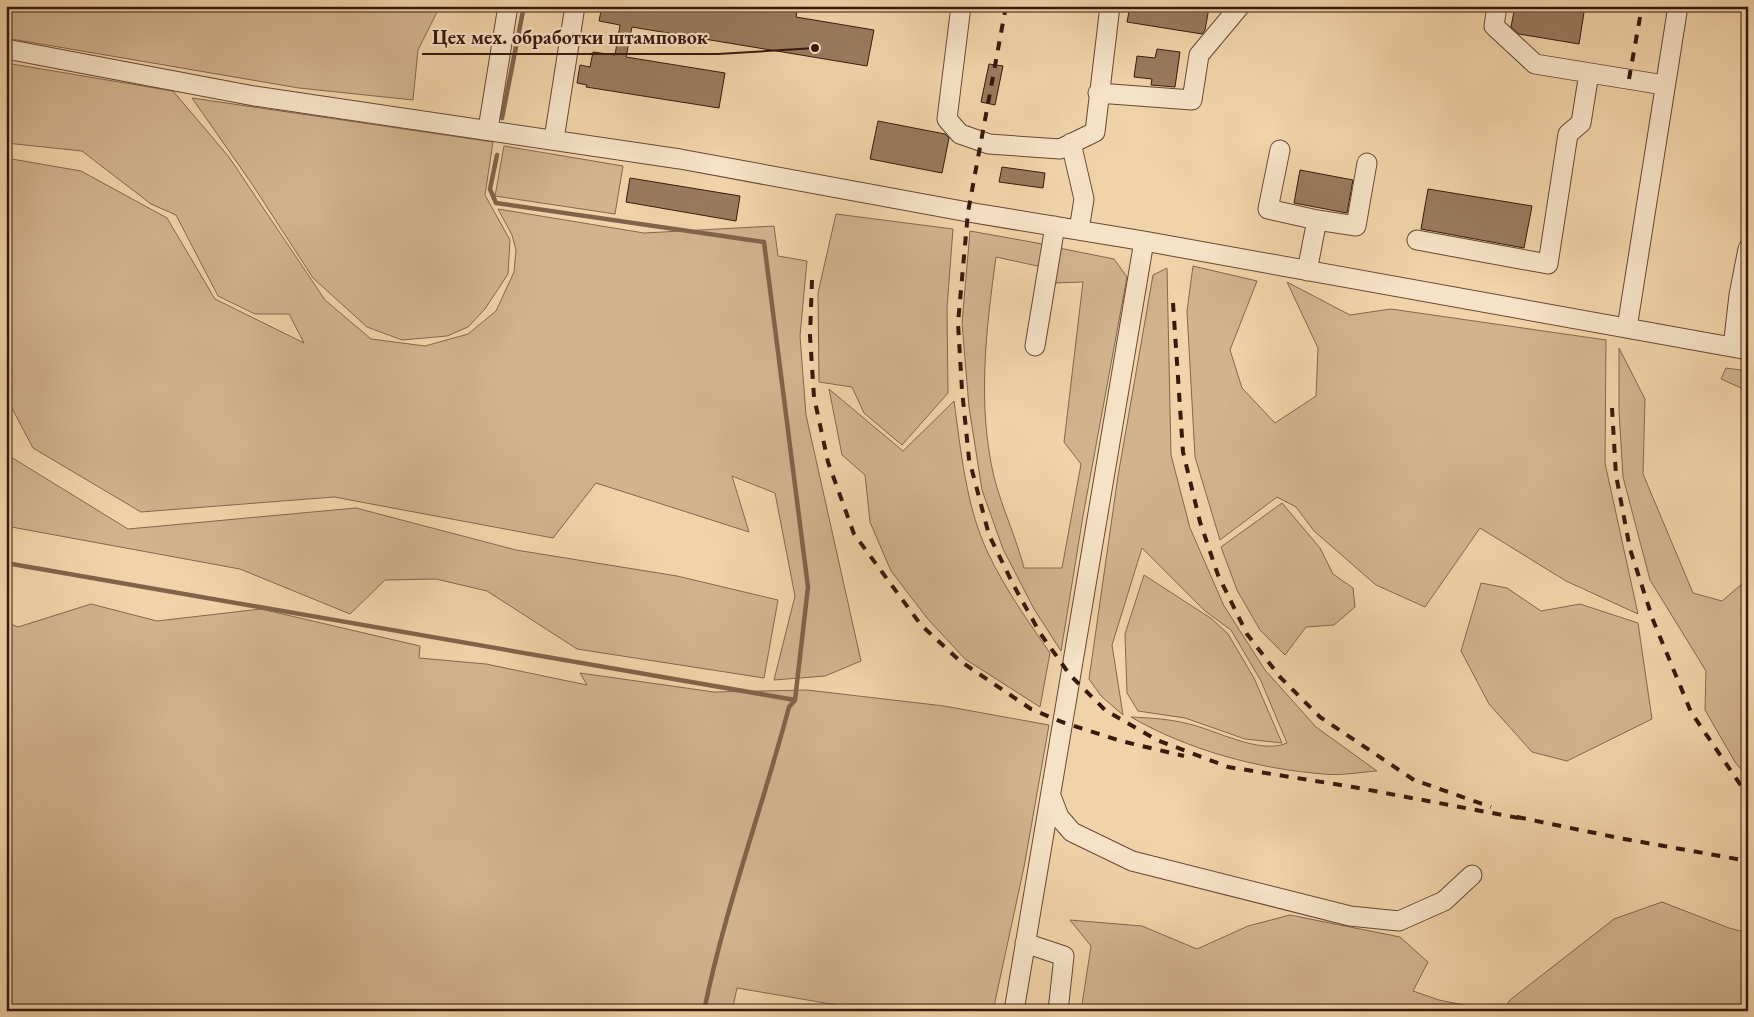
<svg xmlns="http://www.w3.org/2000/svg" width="1754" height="1017" font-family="'EB Garamond',serif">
  <rect width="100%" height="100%" fill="#f1d3a9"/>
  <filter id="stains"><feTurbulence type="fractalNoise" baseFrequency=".004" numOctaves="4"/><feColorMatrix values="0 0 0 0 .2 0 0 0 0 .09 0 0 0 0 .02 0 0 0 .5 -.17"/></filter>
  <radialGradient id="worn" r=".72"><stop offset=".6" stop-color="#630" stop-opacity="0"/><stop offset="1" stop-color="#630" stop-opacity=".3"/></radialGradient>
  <path fill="#d1b38e" stroke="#84664e" d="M 6,6 L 453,6 L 438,10 L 418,50 L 413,100 L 299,88 L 6,38 Z
    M 6,63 L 173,91 L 229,157 L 325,300 L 371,339 L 425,346 L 468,334 L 496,311 L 514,272 L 516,250 L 512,235 L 498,209 L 644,233 L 774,226 L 778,256 L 807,261 L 800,336 L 806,415 L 861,661 L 825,676 L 774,680 L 795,596 L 775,493 L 732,476 L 749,532 L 596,483 L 553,538 L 334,497 L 141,512 L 33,448 L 6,397 L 6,158 L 81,171 L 167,218 L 215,299 L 304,343 L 289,314 L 255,314 L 218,296 L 176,215 L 151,204 L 82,151 L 6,143 Z
    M 192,98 L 493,142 L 485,195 L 510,240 L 508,274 L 485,309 L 468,327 L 447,336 L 402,340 L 367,327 L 313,278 L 252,184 Z
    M 504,146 L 623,166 L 615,214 L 495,196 Z
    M 836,214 L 953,229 L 947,308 L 948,393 L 902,445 L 864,413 L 852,387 L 819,382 L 818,293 Z
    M 970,231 L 1048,245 L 1042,267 L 996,257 C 986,330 977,404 994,477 C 1002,508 1016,537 1024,568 L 1062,568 L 1081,464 L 1064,442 L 1083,282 L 1054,283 L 1059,248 L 1114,259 L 1127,277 L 1083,516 L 1061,651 L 1034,609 L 1003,549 L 982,490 L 969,407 L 962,323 Z
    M 1193,266 L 1257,281 L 1230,350 L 1242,388 L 1275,423 L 1316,396 L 1318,348 L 1287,282 L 1350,315 L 1391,309 L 1606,340 L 1605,463 L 1638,614 L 1566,581 L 1480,528 L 1425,607 L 1376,585 L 1314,531 L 1296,507 L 1277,497 L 1220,540 L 1195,457 L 1187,311 Z
    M 1167,268 L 1171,455 L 1190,528 L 1224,606 L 1265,670 L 1316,727 L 1377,771 C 1360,772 1341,776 1324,774 C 1258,769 1188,750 1131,717 C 1151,718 1170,719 1189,724 C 1216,730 1260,755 1287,743 L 1261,681 L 1231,630 L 1205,611 L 1142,548 L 1112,645 L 1123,715 L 1101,696 L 1089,679 L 1118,476 L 1153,275 Z
    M 1619,348 L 1645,399 L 1643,474 L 1693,593 L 1722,601 L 1748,579 L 1748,778 L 1735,762 L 1705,710 L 1706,671 L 1650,580 L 1623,477 L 1619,411 Z
    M 1726,368 L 1748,371 L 1748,391 L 1721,379 Z
    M 829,389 L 903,451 L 954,401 C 961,451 966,507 988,553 C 1005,589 1028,621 1050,653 L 1040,707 L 965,659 L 927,618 L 891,571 L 870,522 L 865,475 L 842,455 Z
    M 6,454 L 128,529 L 356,508 L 516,550 L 677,576 L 778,600 L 764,678 L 577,649 L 487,591 L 436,579 L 385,580 L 350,614 L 240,569 L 6,526 Z
    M 1282,503 L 1320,548 L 1333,574 L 1353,588 L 1355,607 L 1334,625 L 1306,627 L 1285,655 L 1260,630 L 1237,590 L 1221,547 Z
    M 1144,575 L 1212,619 L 1228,634 L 1254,678 L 1282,743 L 1245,739 L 1185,718 L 1138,711 L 1127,693 L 1125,634 Z
    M 1481,583 L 1507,588 L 1541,611 L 1580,604 L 1638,623 L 1652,719 L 1567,761 L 1532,752 L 1489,704 L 1461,651 Z
    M 91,604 L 157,621 L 261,609 L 420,646 L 419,658 L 486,664 L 587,685 L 580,673 L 714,692 L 807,690 L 944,706 L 1049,725 L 1024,867 L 993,1011 L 872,1011 L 737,988 L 732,1011 L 6,1011 L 6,622 L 18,627 Z
    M 1662,902 L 1729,928 L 1748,933 L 1748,1011 L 1503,1011 L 1510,1000 L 1614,919 Z
    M 1290,915 L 1400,937 L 1428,962 L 1413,991 L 1439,1000 L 1484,1009 L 1484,1011 L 1081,1011 L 1091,946 L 1070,920 L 1142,926 L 1197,949 L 1248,926 Z"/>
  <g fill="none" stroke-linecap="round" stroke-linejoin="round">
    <path stroke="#81634b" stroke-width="4.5" d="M 502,118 L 524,6
      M 497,155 L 490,189 L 496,203 L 764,242 L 808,587 L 795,700 L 789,707 C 762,809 725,908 704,1011
      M 6,563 L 795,700"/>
  </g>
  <path fill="#987a5e" stroke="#37190d" d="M 602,6 L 798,6 L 796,17 L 874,30 L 867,66 L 632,27 L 626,57 L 725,73 L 719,108 L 586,87 L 587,85 L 577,83 L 580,65 L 590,67 L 593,52 L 615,55 L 620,25 L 599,21 Z
    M 1130,6 L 1197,6 L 1209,8 L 1205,30 L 1202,34 L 1127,22 Z
    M 1515,6 L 1585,6 L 1579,44 L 1519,34 L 1511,27 Z
    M 1157,49 L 1180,52 L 1175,87 L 1151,85 L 1152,79 L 1134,77 L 1137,56 L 1155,58 Z
    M 989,64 L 1003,66 L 995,105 L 981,102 Z
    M 878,121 L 945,134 L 949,138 L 942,173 L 870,159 Z
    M 1002,167 L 1045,173 L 1043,188 L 999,182 Z
    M 1300,170 L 1353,180 L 1347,213 L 1294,203 Z
    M 630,178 L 740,196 L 736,221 L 626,202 Z
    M 1428,189 L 1532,206 L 1524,248 L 1421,229 Z"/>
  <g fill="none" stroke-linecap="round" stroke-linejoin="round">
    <g stroke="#664834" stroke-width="21">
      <path id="minor" d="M 961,6 L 947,119 L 960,134 L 989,144 L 1060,149 L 1095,132 L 1110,6
        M 1497,6 L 1494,26 L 1535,64 L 1664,85
        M 6,49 L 254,96 L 680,159 L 968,212 L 1144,241 L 1748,350
        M 1098,93 L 1192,100 L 1199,55 L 1240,6
        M 488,129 L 508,6
        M 554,139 L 575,6
        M 1071,143 L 1084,199 L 1079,230
        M 1280,150 L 1268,209 L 1317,220 L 1307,271
        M 1317,220 L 1356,226 L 1367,163
        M 1417,240 L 1548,264 L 1568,134 L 1581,123 L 1589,73
        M 1627,328 L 1678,6
        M 1035,346 L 1055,226
        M 1733,347 L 1739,295 L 1748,249
        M 1051,796 L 1059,817 L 1072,832 L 1132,861 L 1350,916 L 1399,921 L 1444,901 L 1472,875
        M 1025,943 L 1064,956 L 1058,1011
        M 1014,1011 L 1144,241"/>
    </g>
    <use href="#minor" stroke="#f6e2c7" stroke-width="19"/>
    <path stroke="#37190d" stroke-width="4" stroke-dasharray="9 9" stroke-linecap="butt" d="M 1006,6 L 968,212 L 958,323 L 962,390 L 969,459 L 989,535 L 1014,586 L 1040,633 L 1070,675 L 1105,710 L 1157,740 L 1228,767 L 1353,787 L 1524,819
      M 1629,79 L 1642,6
      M 812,280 L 810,336 L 814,397 L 828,462 L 854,534 L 921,625 L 960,661 L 1031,709 L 1062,722 L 1121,741 L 1184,756
      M 1173,303 L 1183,452 L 1200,522 L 1218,575 L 1247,634 L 1280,677 L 1320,717 L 1414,780 L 1491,807
      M 1612,408 L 1616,475 L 1630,549 L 1653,620 L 1691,712 L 1748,796
      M 1517,817 L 1619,838 L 1748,861"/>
  </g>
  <path fill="none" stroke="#37190d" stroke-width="2" d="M815 48L718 54H422"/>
  <circle fill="#37190d" stroke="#f6e2c7" stroke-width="2" cx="815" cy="48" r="5"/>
  <g font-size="20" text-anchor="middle" font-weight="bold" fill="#37190d" stroke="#f6e2c7" stroke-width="4.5" stroke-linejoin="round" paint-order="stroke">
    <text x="570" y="44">Цех мех. обработки штамповок</text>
  </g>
  <rect width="1754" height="1017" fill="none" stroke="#f1d3a9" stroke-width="25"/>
  <rect x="8" y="8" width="1739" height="1002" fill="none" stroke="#37190d" stroke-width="2.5"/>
  <rect x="12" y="12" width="1729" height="992" fill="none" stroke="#37190d"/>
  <rect width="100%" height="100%" filter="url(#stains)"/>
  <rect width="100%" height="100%" fill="url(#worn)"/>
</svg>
